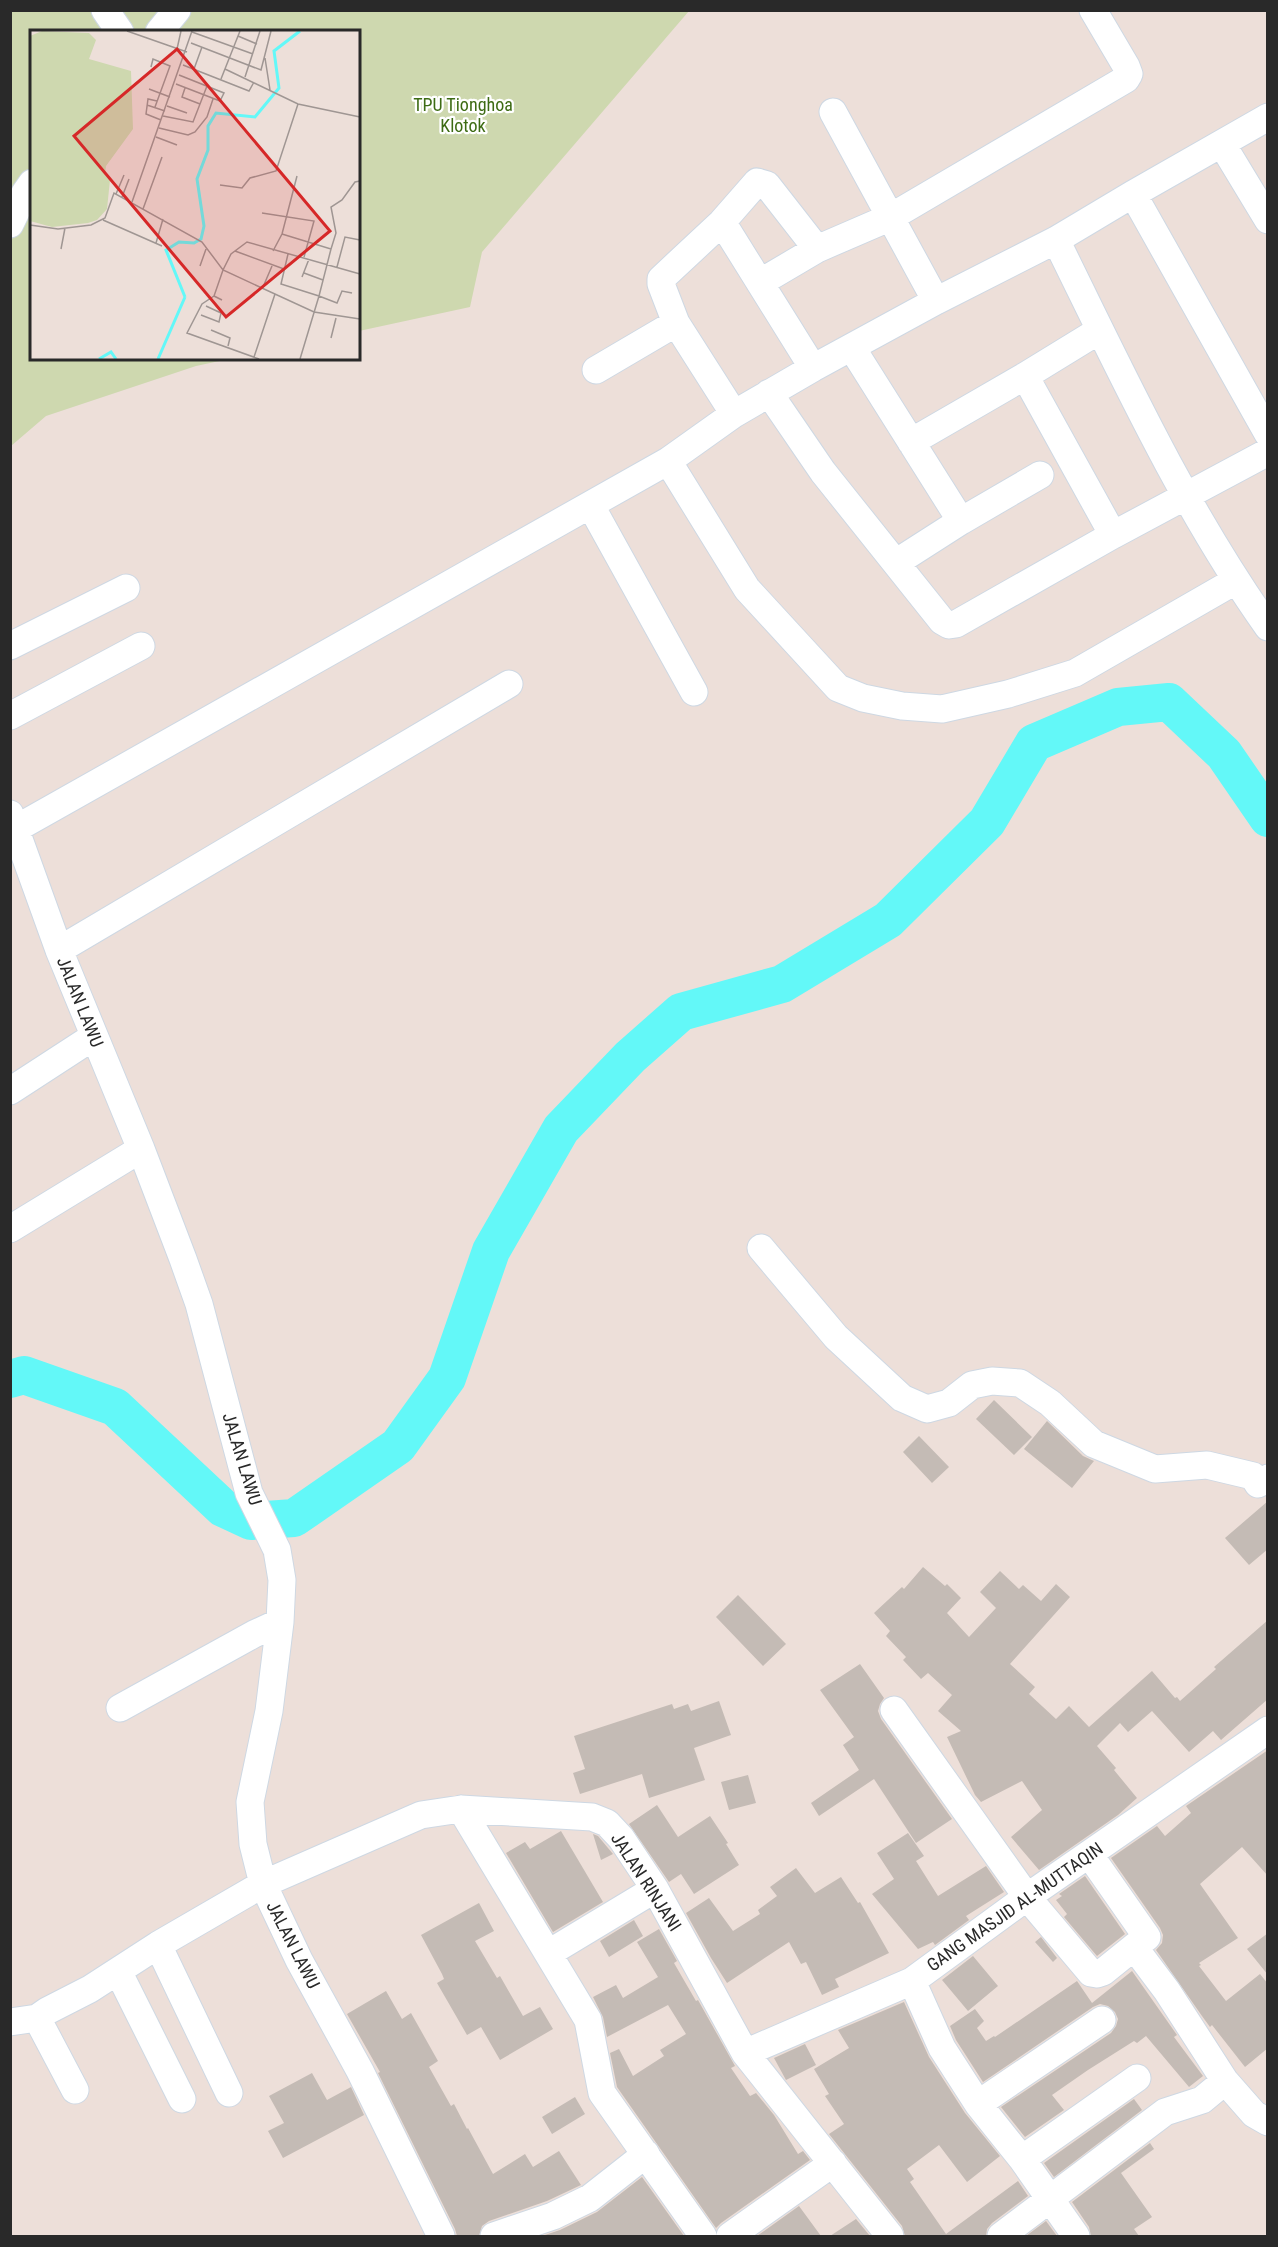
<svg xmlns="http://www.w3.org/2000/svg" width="1278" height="2247" font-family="'Roboto Condensed',sans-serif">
  <rect width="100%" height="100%" fill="#eddfd9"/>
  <path fill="#ced8af" d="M 11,11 L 689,11 L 482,252 L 470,307 L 359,331 L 358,32 L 32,32 L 32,358 L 229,359 L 196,366 L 46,416 L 11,446 Z"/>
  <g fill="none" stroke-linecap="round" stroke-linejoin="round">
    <path stroke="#63f8f8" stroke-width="38" d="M 10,1379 L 24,1375 L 115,1407 L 223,1508 L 251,1521 L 294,1518 L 398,1446 L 447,1378 L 491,1251 L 561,1129 L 630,1057 L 681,1012 L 782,984 L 888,920 L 987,822 L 1034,743 L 1118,707 L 1169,702 L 1224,754 L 1268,818"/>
  </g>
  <path fill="#c4bbb5" d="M 994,1400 L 1032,1437 L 1014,1455 L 976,1419 Z
    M 1047,1421 L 1083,1456 L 1094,1461 L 1072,1488 L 1024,1449 Z
    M 919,1436 L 949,1467 L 932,1483 L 903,1452 Z
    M 1268,1501 L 1268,1549 L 1249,1565 L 1225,1538 Z
    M 923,1567 L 945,1586 L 947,1584 L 961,1598 L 947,1613 L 969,1637 L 996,1608 L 980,1592 L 1000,1571 L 1019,1589 L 1023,1585 L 1041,1601 L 1056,1584 L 1070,1597 L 1010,1664 L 1035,1687 L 1029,1694 L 1056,1719 L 1069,1706 L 1089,1727 L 1152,1671 L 1175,1698 L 1177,1697 L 1180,1701 L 1216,1669 L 1214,1667 L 1268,1620 L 1268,1699 L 1221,1740 L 1213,1731 L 1189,1752 L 1152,1711 L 1128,1732 L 1120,1723 L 1097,1746 L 1116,1768 L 1114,1770 L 1137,1798 L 1118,1815 L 1039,1870 L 1011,1837 L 1042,1810 L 1022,1781 L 981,1802 L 975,1795 L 947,1737 L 961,1731 L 938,1711 L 952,1695 L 928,1673 L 921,1679 L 903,1660 L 906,1657 L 886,1636 L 890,1631 L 874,1613 L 902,1587 L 904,1589 Z
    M 738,1595 L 786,1644 L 763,1666 L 716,1617 Z
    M 860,1664 L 884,1698 L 880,1704 L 878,1711 L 881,1719 L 952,1819 L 916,1843 L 874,1779 L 819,1816 L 811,1803 L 859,1770 L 843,1745 L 854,1737 L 820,1690 Z
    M 719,1701 L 731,1735 L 694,1748 L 705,1780 L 649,1798 L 642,1774 L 580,1794 L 573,1773 L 585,1769 L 574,1736 L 672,1704 L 674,1709 L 688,1704 L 691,1711 Z
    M 1268,1750 L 1268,1876 L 1242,1847 L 1200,1884 L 1238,1938 L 1199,1963 L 1201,1965 L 1199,1966 L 1226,2001 L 1260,1974 L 1268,1984 L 1268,2048 L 1245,2067 L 1212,2025 L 1210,2027 L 1202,2016 L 1156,1950 L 1162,1943 L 1163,1935 L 1160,1928 L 1111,1858 L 1157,1826 L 1165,1836 L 1191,1813 L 1186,1806 Z
    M 748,1775 L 756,1803 L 729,1810 L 721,1782 Z
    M 657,1805 L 678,1837 L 710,1816 L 728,1843 L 726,1844 L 739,1865 L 694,1894 L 681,1874 L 669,1882 L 629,1824 Z
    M 561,1831 L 603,1902 L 553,1932 L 506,1853 L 525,1842 L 530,1849 Z
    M 908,1833 L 924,1856 L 916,1861 L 938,1896 L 986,1866 L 1004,1892 L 966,1916 L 969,1920 L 935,1945 L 933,1942 L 918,1949 L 872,1894 L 894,1879 L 877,1853 Z
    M 593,1834 L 598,1836 L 613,1854 L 601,1860 Z
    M 796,1868 L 815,1893 L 841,1877 L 858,1903 L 860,1902 L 889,1953 L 835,1979 L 839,1987 L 822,1995 L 806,1962 L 801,1964 L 789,1942 L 727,1983 L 711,1958 L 686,1913 L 709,1898 L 733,1931 L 760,1914 L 758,1910 L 777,1896 L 770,1887 Z
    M 1085,1876 L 1125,1934 L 1097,1956 L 1064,1917 L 1067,1914 L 1056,1900 L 1062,1896 L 1059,1894 Z
    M 479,1903 L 494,1931 L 475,1941 L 497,1978 L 500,1976 L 523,2016 L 540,2007 L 553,2029 L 500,2060 L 481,2027 L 467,2035 L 437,1983 L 444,1979 L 442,1974 L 421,1935 Z
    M 634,1920 L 643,1936 L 609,1957 L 600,1941 Z
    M 659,1929 L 677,1961 L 674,1963 L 696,2001 L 698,2000 L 735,2066 L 731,2068 L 750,2096 L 756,2093 L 774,2115 L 798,2154 L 803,2151 L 810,2160 L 721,2223 L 716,2228 L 617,2087 L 610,2053 L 619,2049 L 633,2076 L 664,2056 L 660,2050 L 686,2034 L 668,2005 L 607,2037 L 603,2017 L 593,1997 L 616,1985 L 623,1998 L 658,1977 L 637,1942 Z
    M 1268,1933 L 1268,1975 L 1247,1949 Z
    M 1041,1937 L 1057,1958 L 1053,1962 L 1035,1942 Z
    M 973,1956 L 998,1986 L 968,2011 L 942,1980 Z
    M 1132,1971 L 1177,2035 L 1174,2037 L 1203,2076 L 1189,2087 L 1146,2036 L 1137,2043 L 1134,2041 L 1088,2070 L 1052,2095 L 1064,2110 L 1025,2137 L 1001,2107 L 1111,2033 L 1116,2026 L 1118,2019 L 1115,2012 L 1108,2006 L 1100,2004 L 1093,2007 L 983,2082 L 956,2040 L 950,2026 L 975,2009 L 984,2021 L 977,2028 L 986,2041 L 994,2036 L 995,2037 L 1077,1981 L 1092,2003 Z
    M 386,1991 L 402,2019 L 411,2013 L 438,2061 L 429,2067 L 451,2106 L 454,2104 L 467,2129 L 468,2128 L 493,2174 L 525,2154 L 533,2167 L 559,2151 L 581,2185 L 547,2201 L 489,2221 L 482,2226 L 479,2236 L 457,2236 L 455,2229 L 378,2073 L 380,2072 L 347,2014 Z
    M 904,2002 L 929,2057 L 965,2113 L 1000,2156 L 967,2182 L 939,2145 L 907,2169 L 914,2179 L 910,2182 L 946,2234 L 1018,2181 L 1028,2196 L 992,2223 L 987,2229 L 986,2236 L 905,2236 L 902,2226 L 829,2134 L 844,2124 L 825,2096 L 829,2094 L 814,2069 L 849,2048 L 838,2030 Z
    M 805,2044 L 816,2065 L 786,2080 L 774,2058 Z
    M 312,2073 L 327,2100 L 351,2087 L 364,2115 L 283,2158 L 268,2131 L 284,2123 L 269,2096 Z
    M 575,2097 L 585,2114 L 552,2134 L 542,2117 Z
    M 1134,2099 L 1142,2110 L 1054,2177 L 1044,2163 Z
    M 1150,2143 L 1154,2149 L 1121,2173 L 1152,2217 L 1134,2229 L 1139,2236 L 1091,2236 L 1089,2227 L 1072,2202 Z
    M 642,2177 L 684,2236 L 542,2236 L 560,2230 L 597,2212 Z
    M 799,2206 L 821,2236 L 757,2236 Z
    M 856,2219 L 870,2236 L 830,2236 Z
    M 1046,2221 L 1057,2236 L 1026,2236 Z"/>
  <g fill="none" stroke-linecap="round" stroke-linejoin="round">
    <g stroke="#ced8e3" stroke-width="29">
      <path id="minor" d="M 105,10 L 120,32
        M 159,32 L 177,10
        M 833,112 L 936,301
        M 1222,144 L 1268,220
        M 1133,194 L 1268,434
        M 722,222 L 813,368
        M 10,224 L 25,193 L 32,183
        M 1056,240 C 1121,372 1183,507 1268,627
        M 761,282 L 817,249 L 891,217 L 1126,79 L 1129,74 L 1126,66 L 1093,10
        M 1100,330 L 1025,376 L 1113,535
        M 852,348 L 961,521
        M 596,370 L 676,323
        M 769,393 L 823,472 L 942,621 L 949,625 L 956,624 L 1113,535 L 1268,452
        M 734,414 L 676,323 L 661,284 L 661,279 L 722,222 L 757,182 L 767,185 L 817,249
        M 911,442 L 1025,376
        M 668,461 L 747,589 L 838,688 L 863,698 L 902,706 L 942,709 L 1008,694 L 1075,673 L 1235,581
        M 591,506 L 694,692
        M 897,562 L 961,521 L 1040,475
        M 10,646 L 126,588
        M 10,716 L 141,646
        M 10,814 L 59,950 L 141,1149 L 183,1259 L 199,1304 L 249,1493 L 277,1550 L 282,1580 L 280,1622 L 269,1711 L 250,1802 L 253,1844 L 263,1884 L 299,1960 L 360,2071 L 441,2236
        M 17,828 L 668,461 L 734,414 L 813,368 L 936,301 L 1056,240 L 1133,194 L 1268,117
        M 59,950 L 509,684
        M 10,1091 L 93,1037
        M 10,1229 L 141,1149
        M 761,1248 L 836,1337 L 902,1398 L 927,1409 L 949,1403 L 972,1385 L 992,1381 L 1020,1383 L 1050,1403 L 1094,1444 L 1155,1469 L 1207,1465 L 1253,1476 L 1258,1484 L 1268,1478
        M 120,1708 L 254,1634 L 280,1622
        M 894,1710 L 1027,1897 L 1091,1973 L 1097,1974 L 1103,1972 L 1134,1947 L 1167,1991 L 1225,2081 L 1202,2100 L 1165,2112 L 1001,2236
        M 461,1809 L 588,2020 L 602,2093 L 703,2236
        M 1089,1854 L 1147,1937 L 1134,1947
        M 158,1945 L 229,2093
        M 549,1953 L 655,1889
        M 118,1971 L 182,2099
        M 912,1981 L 942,2048 L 978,2104 L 1022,2159 L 1076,2236
        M 10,2022 L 37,2018
        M 745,2053 L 912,1981 L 1027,1897 L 1268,1730
        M 1225,2081 L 1254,2114 L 1268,2122
        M 75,2090 L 37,2018 L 47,2011 L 90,1989 L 158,1945 L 263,1884 L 421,1815 L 461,1809 L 592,1817 L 607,1823 L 621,1838 L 655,1889 L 745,2053 L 890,2236
        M 978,2104 L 1102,2020
        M 1022,2159 L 1137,2078
        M 494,2236 L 553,2216 L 590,2198 L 646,2154
        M 730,2236 L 833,2163"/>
    </g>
    <use href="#minor" stroke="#fff" stroke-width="27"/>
  </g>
  <g text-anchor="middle" stroke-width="4.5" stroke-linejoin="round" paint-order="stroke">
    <g font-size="18" fill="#3d6b14" stroke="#fff">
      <text x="463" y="111">TPU Tionghoa<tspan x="463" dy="21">Klotok</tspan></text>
    </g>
    <g font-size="18" fill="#292929" stroke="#fff">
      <text transform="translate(80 1002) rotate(68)" y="6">JALAN LAWU</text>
      <text transform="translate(242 1459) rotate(73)" y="6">JALAN LAWU</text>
      <text transform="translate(646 1882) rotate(57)" y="6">JALAN RINJANI</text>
      <text transform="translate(1015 1907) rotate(-35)" y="6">GANG MASJID AL-MUTTAQIN</text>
      <text transform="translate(293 1945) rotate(63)" y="6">JALAN LAWU</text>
    </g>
  </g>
  <g transform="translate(30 30)">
    <rect width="330" height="330" fill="#eddfd9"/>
    <path d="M 12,1 L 59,3 L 66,10 L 59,29 L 101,41 L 103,99 L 76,136 L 75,145 L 80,150 L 77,179 L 67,190 L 58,193 L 22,197 L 0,191 L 0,6 Z" fill="#ced8af"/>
    <path fill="none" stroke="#63f8f8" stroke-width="3" d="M 155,267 L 136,220 L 149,212 L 164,213 L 171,209 L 174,196 L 167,149 L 178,120 L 178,96 L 186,83 L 225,87 L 249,58 L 244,21 L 270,1M 69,329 L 81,322 L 86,329M 128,329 L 155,267"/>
    <path fill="none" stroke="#9f9693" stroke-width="1.5" d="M 97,1 L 157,22M 162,2 L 223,24M 208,6 L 227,14M 161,13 L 231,40 L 241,1M 147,19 L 151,1M 235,28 L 240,60M 153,35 L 219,61 L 224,52M 121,37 L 123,29 L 140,36 L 125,77M 164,39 L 172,17M 195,39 L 268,74 L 330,87M 215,47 L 230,1M 191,49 L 210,1M 146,54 L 190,71 L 194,63 L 149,45M 155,58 L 152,67 L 170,74M 119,59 L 140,67M 127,71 L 118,69 L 116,84 L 131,90M 117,75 L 135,81M 137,76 L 157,83M 133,86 L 163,92 L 177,56M 129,98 L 158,105 L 165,102 L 177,87 L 183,69M 126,107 L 147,115M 190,155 L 212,158 L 220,148 L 246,141 L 268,74M 86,164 L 94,145M 92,167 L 99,149M 102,172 L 162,1M 113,179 L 132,127M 232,183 L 284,191 L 274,227M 73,190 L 132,216M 0,195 L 28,199 L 61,195 L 75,188 L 84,163 L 172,212 L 193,240 L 284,282 L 330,289M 252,204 L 301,219 L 289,266 L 251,254 L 258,224M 126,213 L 133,189M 31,219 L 35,198M 301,219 L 306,203 L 301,177 L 312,170 L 325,152 L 330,151M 205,221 L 254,239M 243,221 L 252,204 L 267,146M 170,236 L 176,219M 307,237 L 315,207 L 330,210M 274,243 L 293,250M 272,247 L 279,229M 233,257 L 242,236M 184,266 L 172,274 L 157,303 L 229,329M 192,270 L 184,266 L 193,240 L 201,224 L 217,212 L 330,244M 171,285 L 189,292 L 191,283 L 176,276M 181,300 L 200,308 L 198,316M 301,308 L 306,288M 224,327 L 245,264M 270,329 L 289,266 L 307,273 L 312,261 L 322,263"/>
    <path fill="#d62828" fill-opacity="0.15" stroke="#d62828" stroke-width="3" d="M 147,19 L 300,201 L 196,287 L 44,106 Z"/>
    <rect width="330" height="330" fill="none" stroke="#292929" stroke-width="3"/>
  </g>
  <rect width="1278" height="2247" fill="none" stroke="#292929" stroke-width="24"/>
</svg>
